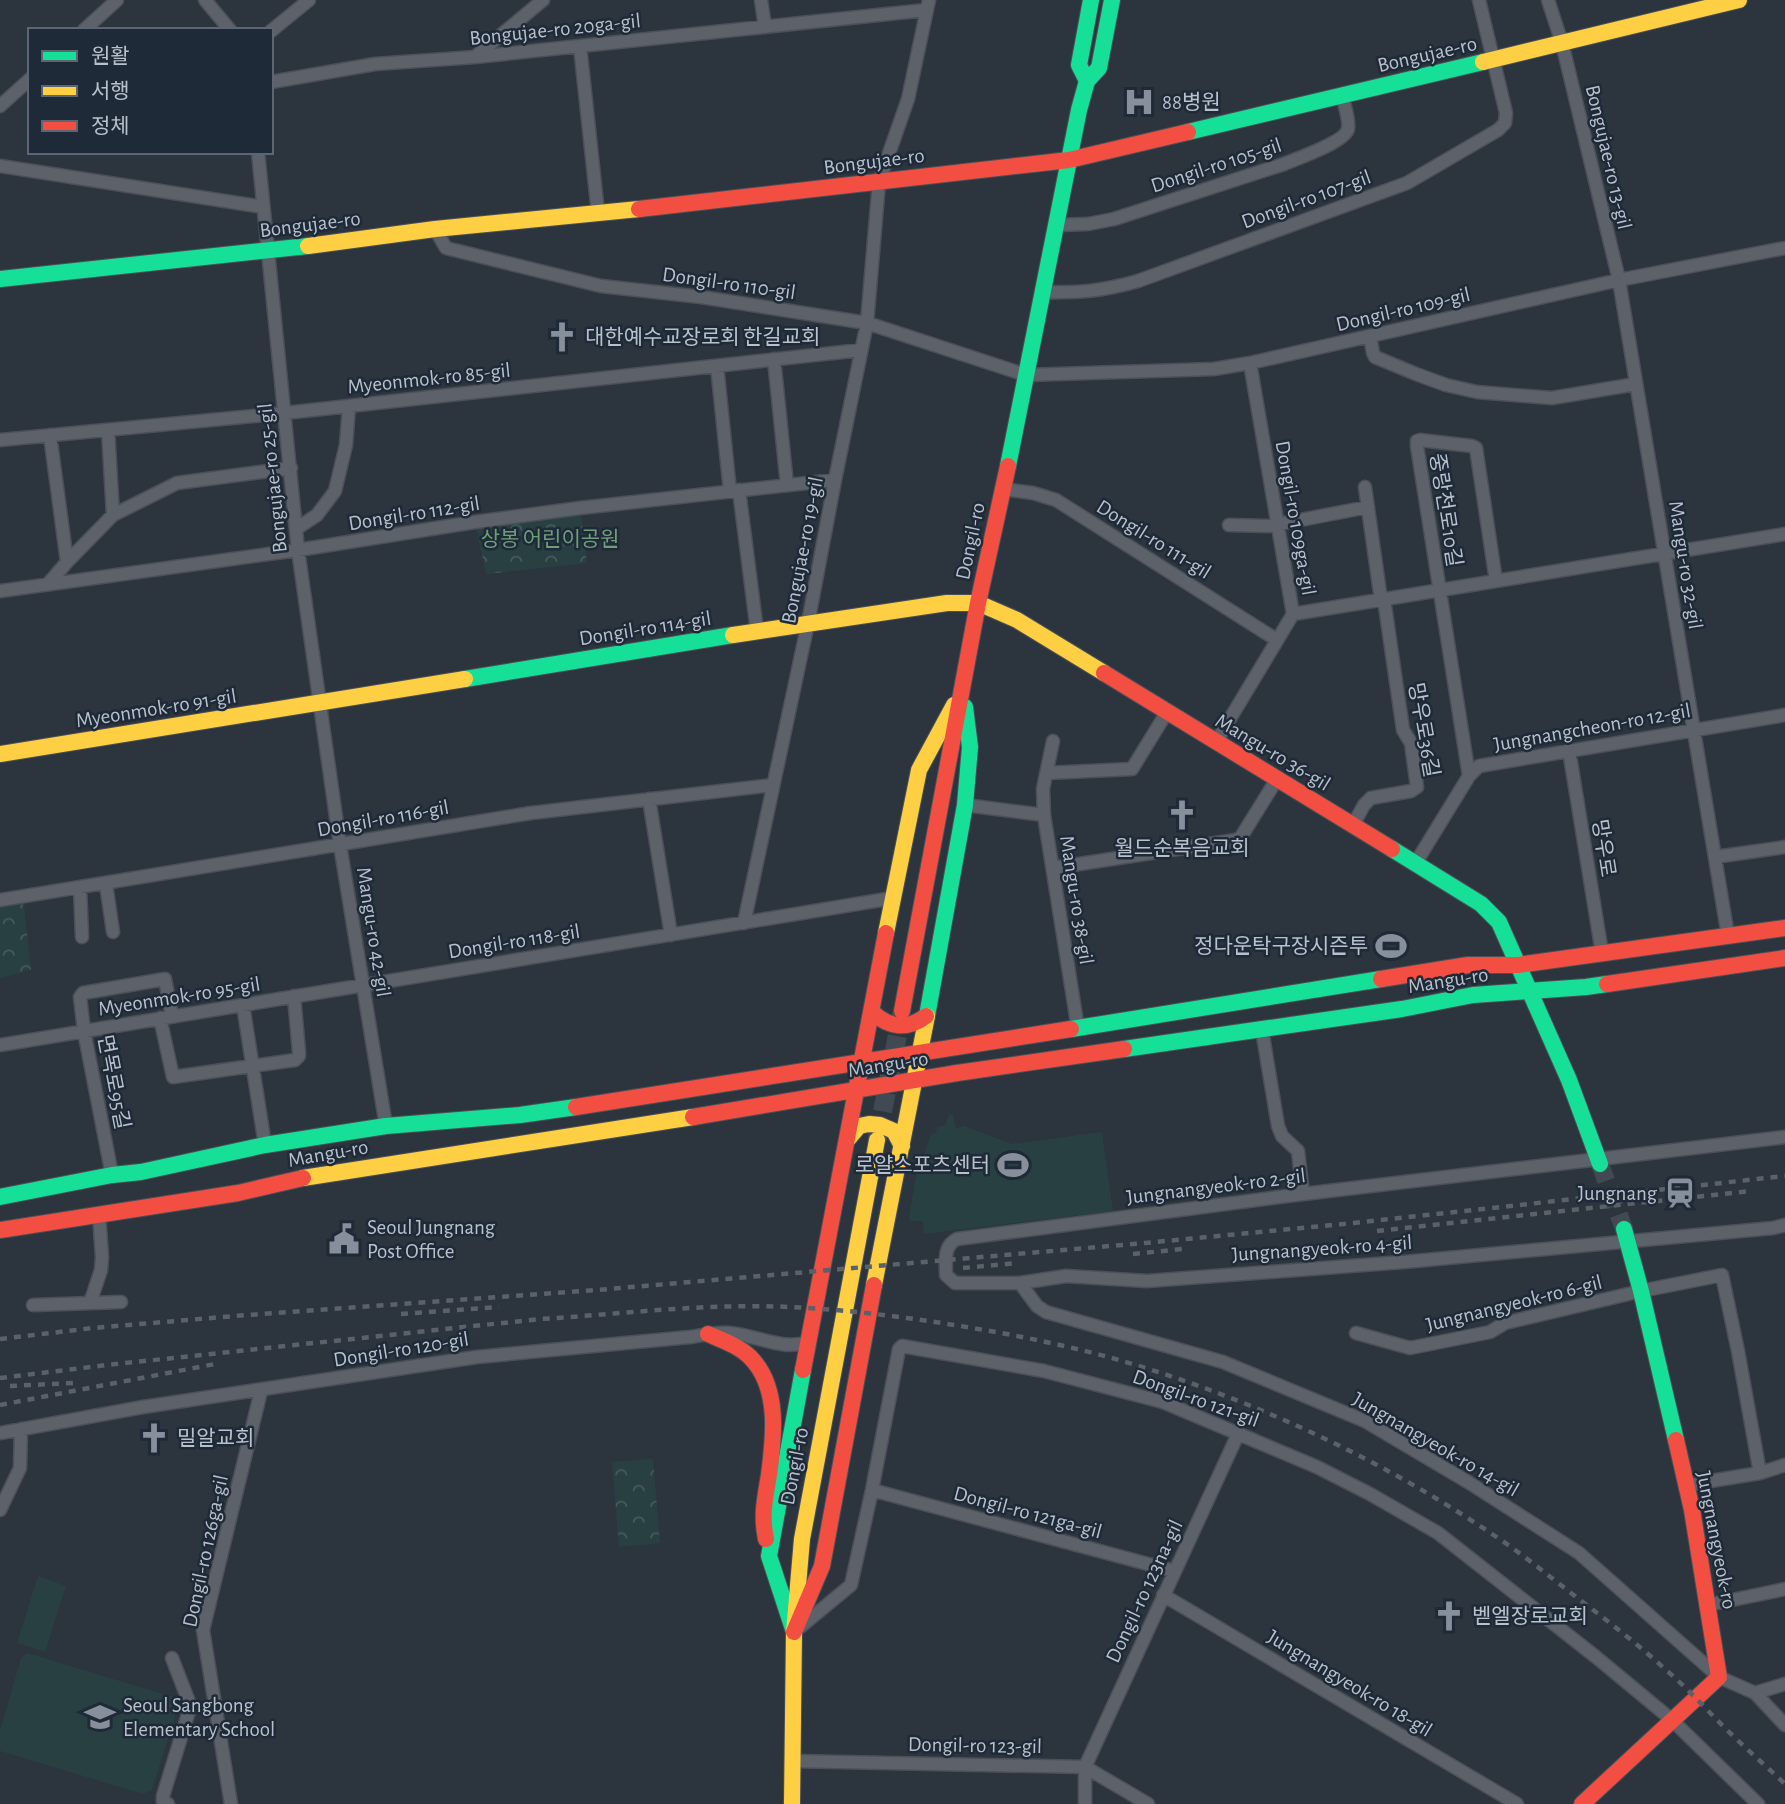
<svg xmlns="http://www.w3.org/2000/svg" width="1785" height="1804" font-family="'Alegreya Sans','Noto Sans KR',sans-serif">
  <defs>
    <pattern id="park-crowns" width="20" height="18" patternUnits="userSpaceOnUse" patternTransform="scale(1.75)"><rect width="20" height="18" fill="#294043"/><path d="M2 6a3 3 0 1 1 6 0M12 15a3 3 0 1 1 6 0" fill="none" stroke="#465a5d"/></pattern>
  </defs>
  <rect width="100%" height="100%" fill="#2c343d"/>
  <path fill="#294043" d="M 953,1114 L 956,1128 L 964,1126 L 1012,1144 L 1102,1132 L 1113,1211 L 924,1234 L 923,1221 L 910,1221 L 909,1217 L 916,1176 L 931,1134 L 936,1133 L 937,1127 L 945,1125 L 949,1115 Z
    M 38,1576 L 66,1586 L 45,1652 L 17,1643 Z
    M 27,1653 L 173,1697 L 179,1704 L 152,1790 L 143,1794 L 0,1751 L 0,1731 L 21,1658 Z"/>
  <path fill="url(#park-crowns)" d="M 580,508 L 587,563 L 486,574 L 475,522 Z
    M 19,903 L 24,905 L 31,970 L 0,978 L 0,906 Z
    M 653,1459 L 660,1543 L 619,1547 L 612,1462 Z"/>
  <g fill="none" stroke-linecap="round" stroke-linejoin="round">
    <path stroke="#414952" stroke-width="18" stroke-dasharray="18 9" stroke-linecap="butt" d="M 1600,1164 L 1624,1229"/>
    <path stroke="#414952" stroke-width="19" stroke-dasharray="19 10" stroke-linecap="butt" d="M 877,1140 L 902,1012"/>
    <g stroke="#4b5057" stroke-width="15">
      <path id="street" d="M 205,0 L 230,30
        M 761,0 L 765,27
        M 1548,0 L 1562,43 L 1619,280 L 1728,936
        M 84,30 L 117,0
        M 271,31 L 309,0
        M 580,46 L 598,213
        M 476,56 L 543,0
        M 271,82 L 375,64 L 475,57 L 926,10
        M 0,106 L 30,79
        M 258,152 L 298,550 L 340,845 L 386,1126
        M 0,166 L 263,207
        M 1056,225 L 1088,224 L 1114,219 L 1284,164 C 1296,159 1345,142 1348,129 C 1350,120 1344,105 1342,95
        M 435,229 L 446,248 L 601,286 L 701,297 L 867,323 L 1026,375 L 1214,369 L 1250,363 L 1619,280 L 1785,248
        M 1043,292 C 1080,293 1102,291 1138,281 L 1407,183 L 1498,130 L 1505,123 L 1506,113 L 1479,0
        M 1370,336 L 1373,353 L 1375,357 L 1416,374 L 1446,385 L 1477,392 L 1552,398 L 1636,384
        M 774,359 L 787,485
        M 717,366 L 730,491
        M 108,430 L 113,515
        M 50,435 L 67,562
        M 0,440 L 285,413 L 861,350
        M 1365,487 L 1381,600
        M 1003,489 L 1033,493 L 1056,500 L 1277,640
        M 739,490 L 757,631
        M 1229,525 L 1269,526 L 1368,507
        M 296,529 L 317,515 L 335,491 L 346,445 L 349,406
        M 48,584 L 67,562 L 113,515 L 177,483 L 291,468
        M 0,591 L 298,550 L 475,522 L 580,508 L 835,480
        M 1293,614 L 1785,534
        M 1216,742 L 1293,614 L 1250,363
        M 1569,750 L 1602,953
        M 1047,773 L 1132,769 L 1167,712
        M 1469,776 L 1417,446 L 1417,441 L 1420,440 L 1472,446 L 1476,448 L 1496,581
        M 649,799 L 671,935
        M 965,805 L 1044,815 L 1078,1029
        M 1044,815 L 1043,789 L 1053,741
        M 1353,825 L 1364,805 L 1371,798 L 1411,791 L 1417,787 L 1411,743 L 1403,730 L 1384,599
        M 1715,857 L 1785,847
        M 1415,864 L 1469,776 L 1479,766 L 1785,715
        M 1053,868 L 1236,840 L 1241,837 L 1277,779
        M 106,884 L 113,932
        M 80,888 L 82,937
        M 0,900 L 531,813 L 773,785
        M 744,923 L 808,623 L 835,480 L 867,323 L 879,182 L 908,99 L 929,0
        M 243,1005 L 265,1145
        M 160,1018 L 173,1077 L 295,1060 L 299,1056 L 299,1052 L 294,996
        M 1262,1030 L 1278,1126 L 1282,1136 L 1298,1151 L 1303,1194
        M 0,1045 L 893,898
        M 1785,1137 L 1303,1194 L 957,1239 C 943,1246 946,1261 946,1275 L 955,1283 L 1020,1283 L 1066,1276 L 1147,1281 L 1404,1262 L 1773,1228 L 1785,1225
        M 112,1175 L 84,1031 L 80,997 L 83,993 L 165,979 L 172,1016
        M 1020,1283 L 1037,1306 L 1046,1312 L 1223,1362 L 1365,1421 L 1468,1482 L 1579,1553 L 1719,1677 L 1755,1693 L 1785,1725
        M 90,1303 L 101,1270 L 102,1257 L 99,1214
        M 33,1305 L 121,1302
        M 1356,1333 L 1410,1348 L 1490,1332 L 1505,1323 L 1641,1291 L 1722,1275 L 1738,1351 L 1760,1473
        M 0,1433 L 143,1407 L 477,1357 L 690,1337 C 703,1335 717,1332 730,1333 C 756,1335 782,1351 808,1342
        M 1686,1485 L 1760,1473 L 1785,1465
        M 872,1490 L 1174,1571
        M 0,1510 L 20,1468 L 21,1429
        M 1163,1595 L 1517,1804
        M 1708,1605 L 1785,1589
        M 799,1628 L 851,1585 L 872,1490 L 899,1349 L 902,1346 L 1044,1371 L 1163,1402 L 1317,1467 L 1370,1494 L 1438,1533 L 1596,1657 L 1672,1720 L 1758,1804
        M 1755,1693 L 1785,1684
        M 792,1761 L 1085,1767 L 1148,1804
        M 168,1804 L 163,1801 L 163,1796 L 190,1708 L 189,1702 L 172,1658
        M 231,1804 L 203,1630 L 261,1391
        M 1085,1804 L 1085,1767 L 1239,1432"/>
    </g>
    <g stroke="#4b5057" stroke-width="18">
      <path id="fast" d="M 1087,81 L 1079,65 L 1091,0
        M 1188,132 L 1483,62
        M 0,279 L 308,246
        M 1008,466 L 1079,110 L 1087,81 L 1099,68 L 1112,0
        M 465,679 L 733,635
        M 1392,849 L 1481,904 L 1499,922 L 1569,1080 L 1600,1164
        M 927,1016 L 965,805 L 970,747 L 965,707
        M 1071,1029 L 1381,979
        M 1124,1049 L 1402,1009 L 1473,995 L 1586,987 L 1607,984
        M 0,1197 L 112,1175 L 141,1172 L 265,1145 L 386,1126 L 520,1115 L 576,1107
        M 1624,1229 L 1641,1291 L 1676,1440
        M 794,1632 L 769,1556 L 803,1370"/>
    </g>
    <g stroke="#4b5057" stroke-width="18">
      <path id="slow" d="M 1483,62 L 1739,0
        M 308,246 L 435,229 L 639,209
        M 733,635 L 947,603 L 978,603 L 1017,620 L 1104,673
        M 0,754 L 465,679
        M 886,933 L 919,770 L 954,705
        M 848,1139 L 859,1126 L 869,1124 L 880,1125 L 894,1131 L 902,1146
        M 303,1178 L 693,1117
        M 874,1285 L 927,1016
        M 792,1804 L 794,1632 L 802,1539 L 877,1140"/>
    </g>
    <g stroke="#4b5057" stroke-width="18">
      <path id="jam" d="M 639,209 L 1069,160 L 1188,132
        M 1104,673 L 1392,849
        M 1381,979 L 1468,965 L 1518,965 L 1785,928
        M 1607,984 L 1785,958
        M 902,1011 L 978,603 L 1008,466
        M 872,1012 C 889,1028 908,1030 926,1016
        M 576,1107 L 1071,1029
        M 693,1117 L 957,1073 L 1124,1049
        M 0,1230 L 238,1193 L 303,1178
        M 708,1334 C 722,1340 739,1346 750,1357 C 780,1387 774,1437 769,1475 C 765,1499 761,1515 766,1539
        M 803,1370 L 886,933
        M 794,1632 L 822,1566 L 874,1285
        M 1582,1804 L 1719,1677 L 1692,1510 L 1676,1440"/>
    </g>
    <use href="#street" stroke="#5d626a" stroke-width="12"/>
    <use href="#fast" stroke="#16e098" stroke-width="16"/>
    <use href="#slow" stroke="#ffcf43" stroke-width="16"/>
    <use href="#jam" stroke="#f24e42" stroke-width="16"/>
    <path stroke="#5b6168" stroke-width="4.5" stroke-dasharray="7 7" stroke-linecap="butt" d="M 1377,1231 L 1750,1191
      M 1133,1254 L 1182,1249
      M 963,1268 L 1018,1263
      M 401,1314 L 499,1307
      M 0,1339 L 93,1328 L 235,1316 L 597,1290 L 1145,1243 L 1354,1223 L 1785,1176
      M 0,1378 L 107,1365 L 540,1319 C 623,1314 706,1303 790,1307 C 838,1309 887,1315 935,1322 C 994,1331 1054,1342 1112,1358 C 1246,1396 1380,1458 1495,1536 C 1518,1551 1540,1569 1562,1586 C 1597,1613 1632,1639 1665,1669 C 1686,1687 1705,1708 1724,1727 C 1744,1747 1765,1765 1785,1784
      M 10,1386 L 73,1383
      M 0,1405 L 215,1364"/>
  </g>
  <defs>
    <g id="hospital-bare" transform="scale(2.415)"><path d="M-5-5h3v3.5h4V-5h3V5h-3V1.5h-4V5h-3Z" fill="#878f9a" stroke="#1f2a38" stroke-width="2.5" paint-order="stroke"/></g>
    <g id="church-bare" transform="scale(2.415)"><path d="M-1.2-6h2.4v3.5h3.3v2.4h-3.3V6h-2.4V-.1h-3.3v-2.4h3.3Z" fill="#878f9a" stroke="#1f2a38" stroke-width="2.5" paint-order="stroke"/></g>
    <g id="stadium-bare" transform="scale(2.415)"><path d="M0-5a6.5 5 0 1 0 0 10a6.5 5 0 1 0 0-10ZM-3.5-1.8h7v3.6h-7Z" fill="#878f9a" stroke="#1f2a38" stroke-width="2.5" paint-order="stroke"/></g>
    <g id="station-bare" transform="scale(2.415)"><path d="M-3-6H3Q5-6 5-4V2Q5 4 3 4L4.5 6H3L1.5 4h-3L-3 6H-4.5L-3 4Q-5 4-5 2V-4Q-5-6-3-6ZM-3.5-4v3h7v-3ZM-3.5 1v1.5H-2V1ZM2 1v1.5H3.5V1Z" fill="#878f9a" stroke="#1f2a38" stroke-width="2.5" paint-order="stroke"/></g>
    <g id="civic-bare" transform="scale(2.415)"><path d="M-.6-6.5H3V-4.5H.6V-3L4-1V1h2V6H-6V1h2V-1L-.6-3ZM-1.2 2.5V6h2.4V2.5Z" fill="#878f9a" stroke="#1f2a38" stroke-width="2.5" paint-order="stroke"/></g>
    <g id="school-bare" transform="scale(2.415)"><path d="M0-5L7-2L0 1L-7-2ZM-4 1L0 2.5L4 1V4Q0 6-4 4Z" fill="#878f9a" stroke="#1f2a38" stroke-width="2.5" paint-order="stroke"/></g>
  </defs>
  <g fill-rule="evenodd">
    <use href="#hospital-bare" x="1139" y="102"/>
    <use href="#church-bare" x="562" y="337"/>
    <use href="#church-bare" x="1182" y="815"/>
    <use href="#stadium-bare" x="1391" y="946"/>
    <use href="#stadium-bare" x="1013" y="1165"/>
    <use href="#station-bare" x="1680" y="1193"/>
    <use href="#civic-bare" x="344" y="1239"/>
    <use href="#church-bare" x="154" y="1438"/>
    <use href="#church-bare" x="1449" y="1616"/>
    <use href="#school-bare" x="100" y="1717"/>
  </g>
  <g text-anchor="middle" stroke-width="5" stroke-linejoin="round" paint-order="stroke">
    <g font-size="21" fill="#b8c0cc" stroke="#1f2a38">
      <text transform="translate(555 29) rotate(-6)" y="7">Bongujae-ro 20ga-gil</text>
      <text transform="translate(1427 54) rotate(-13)" y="7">Bongujae-ro</text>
      <text transform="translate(1609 157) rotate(77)" y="7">Bongujae-ro 13-gil</text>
      <text transform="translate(874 161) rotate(-7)" y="7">Bongujae-ro</text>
      <text transform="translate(1216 165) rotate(-18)" y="7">Dongil-ro 105-gil</text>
      <text transform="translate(1306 199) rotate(-20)" y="7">Dongil-ro 107-gil</text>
      <text transform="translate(310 224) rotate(-7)" y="7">Bongujae-ro</text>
      <text transform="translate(729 283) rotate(8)" y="7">Dongil-ro 110-gil</text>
      <text transform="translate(1403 309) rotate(-13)" y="7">Dongil-ro 109-gil</text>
      <text transform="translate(429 378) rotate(-6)" y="7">Myeonmok-ro 85-gil</text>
      <text transform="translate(272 478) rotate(-96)" y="7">Bongujae-ro 25-gil</text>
      <text transform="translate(1446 510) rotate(81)" y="7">중랑천로10길</text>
      <text transform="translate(414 513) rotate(-9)" y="7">Dongil-ro 112-gil</text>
      <text transform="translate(1296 518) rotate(80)" y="7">Dongil-ro 109ga-gil</text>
      <text transform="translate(1154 539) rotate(32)" y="7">Dongil-ro 111-gil</text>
      <text transform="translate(970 541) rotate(-78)" y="7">Dongil-ro</text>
      <text transform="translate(802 550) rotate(-79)" y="7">Bongujae-ro 19-gil</text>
      <text transform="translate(1686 565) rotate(81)" y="7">Mangu-ro 32-gil</text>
      <text transform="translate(645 628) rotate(-9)" y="7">Dongil-ro 114-gil</text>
      <text transform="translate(156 708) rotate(-9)" y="7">Myeonmok-ro 91-gil</text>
      <text transform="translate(1592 727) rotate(-10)" y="7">Jungnangcheon-ro 12-gil</text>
      <text transform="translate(1424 730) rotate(80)" y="7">망우로36길</text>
      <text transform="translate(1273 752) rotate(31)" y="7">Mangu-ro 36-gil</text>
      <text transform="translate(383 818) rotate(-10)" y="7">Dongil-ro 116-gil</text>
      <text transform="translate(1604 848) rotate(81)" y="7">망우로</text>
      <text transform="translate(1077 900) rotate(81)" y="7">Mangu-ro 38-gil</text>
      <text transform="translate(374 932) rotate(81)" y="7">Mangu-ro 42-gil</text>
      <text transform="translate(514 941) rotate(-9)" y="7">Dongil-ro 118-gil</text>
      <text transform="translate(1448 980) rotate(-9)" y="7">Mangu-ro</text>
      <text transform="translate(179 996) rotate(-9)" y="7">Myeonmok-ro 95-gil</text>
      <text transform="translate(888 1064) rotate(-9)" y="7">Mangu-ro</text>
      <text transform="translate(114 1082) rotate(79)" y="7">면목로95길</text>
      <text transform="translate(328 1153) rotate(-10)" y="7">Mangu-ro</text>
      <text transform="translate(1216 1186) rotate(-7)" y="7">Jungnangyeok-ro 2-gil</text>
      <text transform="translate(1322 1248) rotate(-4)" y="7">Jungnangyeok-ro 4-gil</text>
      <text transform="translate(1514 1303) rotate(-14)" y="7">Jungnangyeok-ro 6-gil</text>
      <text transform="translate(401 1349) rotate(-9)" y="7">Dongil-ro 120-gil</text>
      <text transform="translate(1196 1398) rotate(20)" y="7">Dongil-ro 121-gil</text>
      <text transform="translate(1436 1444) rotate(30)" y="7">Jungnangyeok-ro 14-gil</text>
      <text transform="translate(794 1466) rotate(-79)" y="7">Dongil-ro</text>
      <text transform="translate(1028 1512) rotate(15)" y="7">Dongil-ro 121ga-gil</text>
      <text transform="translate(1717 1540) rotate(79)" y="7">Jungnangyeok-ro</text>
      <text transform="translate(205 1551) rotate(-78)" y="7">Dongil-ro 126ga-gil</text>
      <text transform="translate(1144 1591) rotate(-65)" y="7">Dongil-ro 123na-gil</text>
      <text transform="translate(1350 1683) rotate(31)" y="7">Jungnangyeok-ro 18-gil</text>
      <text transform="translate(975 1745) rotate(1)" y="7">Dongil-ro 123-gil</text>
    </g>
    <g font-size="21" fill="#b8c0cc" stroke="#1f2a38" text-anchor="start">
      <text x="1162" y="109">88병원</text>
      <text x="585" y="344">대한예수교장로회 한길교회</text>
      <text x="1182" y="855" text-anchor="middle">월드순복음교회</text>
      <text x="1368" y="953" text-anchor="end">정다운탁구장시즌투</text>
      <text x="990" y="1172" text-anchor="end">로얄스포츠센터</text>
      <text x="1657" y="1200" text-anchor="end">Jungnang</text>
      <text x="367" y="1234">Seoul Jungnang<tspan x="367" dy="24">Post Office</tspan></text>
      <text x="177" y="1445">밀알교회</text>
      <text x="1472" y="1623">벧엘장로교회</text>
      <text x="123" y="1712">Seoul Sangbong<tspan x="123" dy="24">Elementary School</tspan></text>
    </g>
    <g font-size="21" fill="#6e9e78" stroke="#1f2a38">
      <text x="550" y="546">상봉 어린이공원</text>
    </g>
  </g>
  <rect x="28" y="28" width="245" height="126" fill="#1f2a38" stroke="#5c6673" stroke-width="2"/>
  <rect x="42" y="51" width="35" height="10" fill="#16e098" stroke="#5c6673" stroke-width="2"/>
  <text x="91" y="63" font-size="21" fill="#b8c0cc">원활</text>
  <rect x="42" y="86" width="35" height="10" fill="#ffcf43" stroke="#5c6673" stroke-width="2"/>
  <text x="91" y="98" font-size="21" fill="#b8c0cc">서행</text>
  <rect x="42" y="121" width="35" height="10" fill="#f24e42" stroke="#5c6673" stroke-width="2"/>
  <text x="91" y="133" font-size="21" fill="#b8c0cc">정체</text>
</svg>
